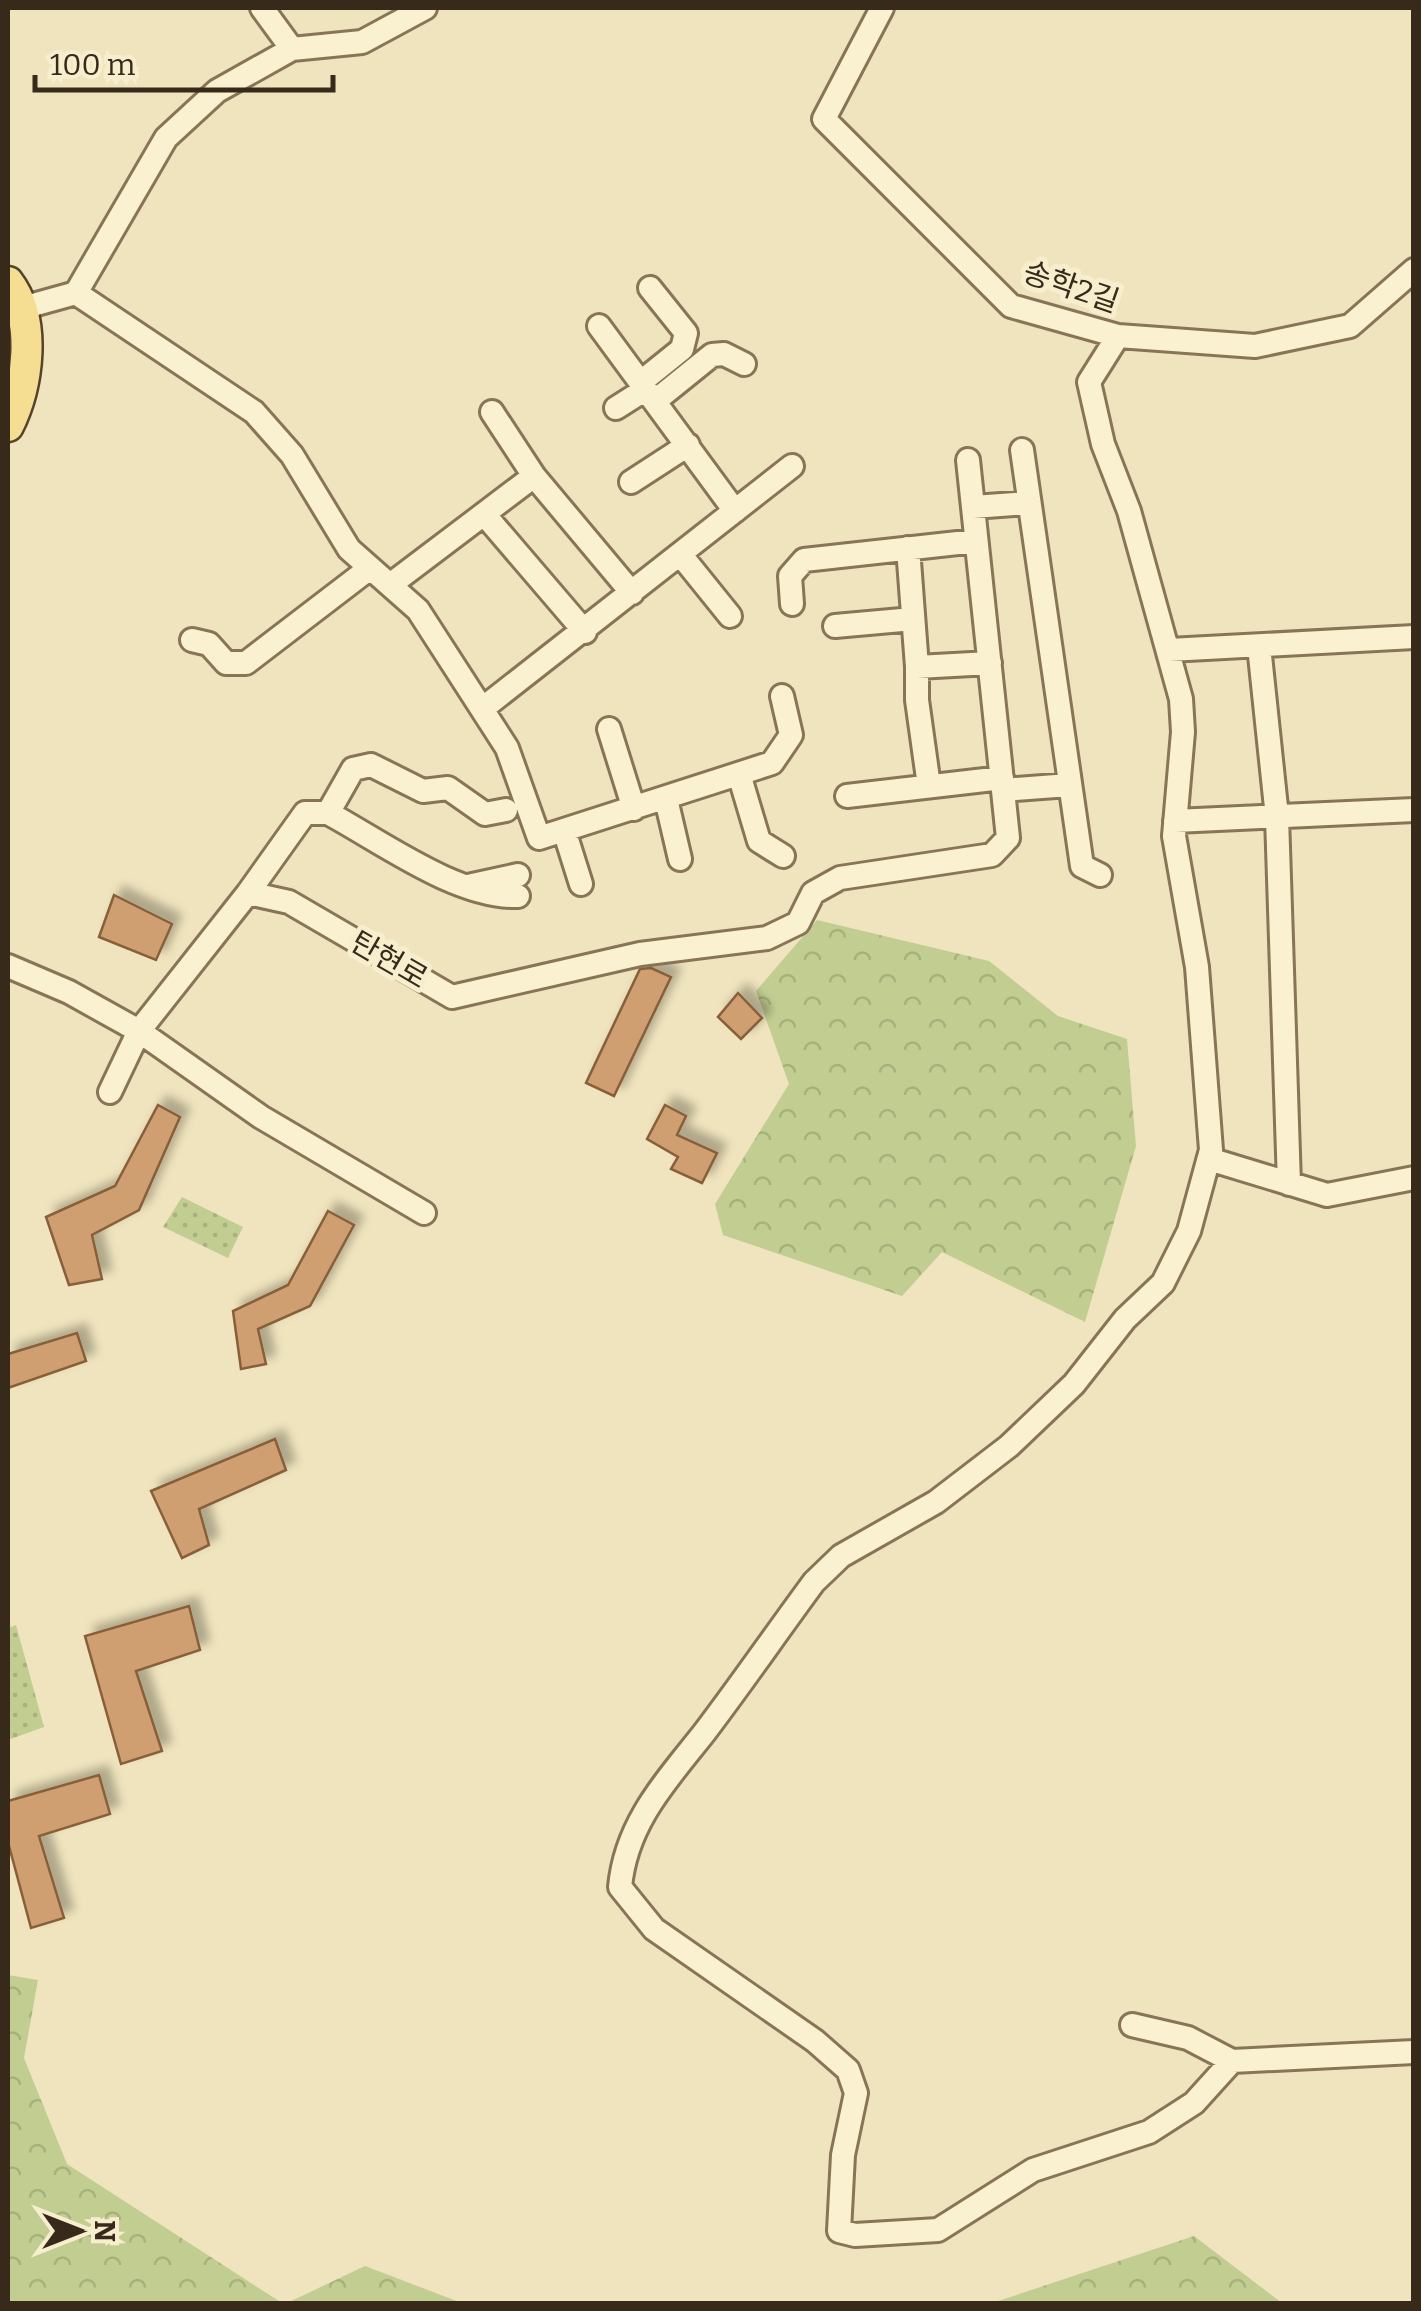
<svg xmlns="http://www.w3.org/2000/svg" width="1421" height="2311" font-family="Bitter,'Noto Sans KR',serif">
  <defs>
    <pattern id="forest-crowns" width="20" height="18" patternUnits="userSpaceOnUse" patternTransform="scale(2.5)"><rect width="20" height="18" fill="#c2ce91"/><path d="M2 6a3 3 0 1 1 6 0M12 15a3 3 0 1 1 6 0" fill="none" stroke="#a7b17c"/></pattern>
    <pattern id="park-dots" width="8" height="8" patternUnits="userSpaceOnUse" patternTransform="scale(2.5)"><rect width="8" height="8" fill="#c2ce91"/><path d="M2 2h.1M6 6h.1" fill="none" stroke="#a7b17c" stroke-width="1.8" stroke-linecap="round"/></pattern>
    <filter id="shadow"><feDropShadow dx="9" dy="-9" stdDeviation="5" flood-color="#0004"/></filter>
  </defs>
  <rect width="100%" height="100%" fill="#efe4bd"/>
  <path fill="url(#forest-crowns)" d="M 817,920 L 989,961 L 1058,1016 L 1127,1039 L 1136,1146 L 1085,1322 L 942,1252 L 902,1296 L 723,1235 L 715,1204 L 789,1084 L 756,991 Z
    M 8,1975 L 38,1980 L 24,2058 L 67,2164 L 282,2303 L 8,2303 Z
    M 1194,2236 L 1282,2303 L 992,2303 Z
    M 365,2266 L 462,2303 L 287,2303 Z"/>
  <path fill="url(#park-dots)" d="M 182,1197 L 243,1227 L 228,1258 L 163,1227 Z
    M 16,1625 L 44,1727 L 8,1740 L 8,1628 Z"/>
  <path fill="#d09f71" stroke="#885f3a" stroke-width="2.5" filter="url(#shadow)" d="M 114,895 L 172,924 L 156,960 L 99,937 Z
    M 651,968 L 671,977 L 614,1096 L 586,1083 L 640,969 Z
    M 738,993 L 762,1018 L 741,1039 L 718,1017 Z
    M 158,1105 L 180,1117 L 139,1210 L 92,1235 L 102,1279 L 69,1285 L 46,1217 L 115,1186 Z
    M 665,1105 L 686,1116 L 677,1135 L 717,1153 L 702,1183 L 671,1169 L 678,1157 L 647,1139 Z
    M 328,1211 L 354,1225 L 310,1306 L 258,1329 L 266,1364 L 241,1369 L 233,1311 L 288,1285 Z
    M 77,1333 L 86,1361 L 8,1388 L 8,1354 Z
    M 275,1439 L 286,1470 L 199,1509 L 209,1545 L 182,1558 L 151,1491 Z
    M 189,1606 L 200,1650 L 136,1671 L 162,1751 L 121,1764 L 85,1636 Z
    M 99,1775 L 110,1814 L 39,1836 L 64,1918 L 31,1928 L 8,1842 L 8,1801 Z"/>
  <g fill="none" stroke-linecap="round" stroke-linejoin="round">
    <g stroke="#887456" stroke-width="28">
      <path id="minor" d="M 262,8 L 292,49
        M 882,8 L 824,119 L 1011,306 L 1118,336 L 1255,346 L 1350,326 L 1414,270
        M 76,293 L 166,138 L 217,91 L 292,49 L 362,42 L 425,8
        M 22,308 L 76,293 L 254,412 L 292,455 L 349,549 L 418,610 L 507,748 L 539,838 L 772,763 L 791,735 L 782,696
        M 599,326 L 735,511
        M 1118,336 L 1089,382 L 1103,444 L 1129,511 L 1181,699 L 1183,732 L 1174,836 L 1197,967 L 1211,1150 L 1189,1231 L 1163,1283 L 1125,1319 L 1074,1384 L 1009,1446 L 936,1502 L 841,1556 L 814,1582 C 777,1632 742,1683 704,1733 C 666,1781 626,1823 620,1887 L 654,1929 L 815,2041 L 848,2070 L 856,2093 L 843,2155 L 839,2231 L 855,2235 L 938,2230 L 1033,2170 L 1149,2132 L 1194,2103 L 1232,2061
        M 641,382 L 682,349 L 686,333 L 650,288
        M 655,401 L 712,355 L 724,354 L 744,364
        M 616,408 L 646,389
        M 492,412 L 534,476
        M 1022,450 L 1082,866 L 1100,875
        M 631,482 L 688,445
        M 973,507 L 1029,503
        M 484,514 L 585,632
        M 908,548 L 917,667 L 990,663
        M 680,554 L 730,616
        M 390,585 L 534,476 L 632,593
        M 792,604 L 790,576 L 804,560 L 976,541
        M 835,626 L 913,619
        M 192,640 L 209,644 L 226,663 L 246,663 L 370,568
        M 1259,646 L 1277,817 L 1289,1184
        M 1169,650 L 1414,637
        M 917,662 L 917,700 L 929,786
        M 482,709 L 792,466
        M 609,729 L 634,809
        M 739,774 L 759,841 L 783,856
        M 1003,790 L 1069,785
        M 847,796 L 1002,778
        M 666,799 L 680,859
        M 328,813 L 353,769 L 371,765 L 423,791 L 448,788 L 485,814 L 506,810
        M 1175,821 L 1414,810
        M 564,830 L 581,884
        M 468,886 L 518,875
        M 248,893 L 305,813 L 328,813 C 382,842 457,898 518,896
        M 8,966 L 69,992 L 139,1031 L 261,1117 L 424,1213
        M 110,1092 L 139,1031 L 248,893 L 289,902 L 452,997 L 640,954 L 767,938 L 798,923 L 813,893 L 840,878 L 992,855 L 1008,838 L 968,460
        M 1209,1159 L 1327,1195 L 1414,1178
        M 1132,2025 L 1188,2038 L 1232,2061 L 1414,2052"/>
    </g>
    <g stroke="#55422a" stroke-width="35">
      <path id="major" d="M 8,282 C 37,320 28,386 8,426"/>
    </g>
    <use href="#minor" stroke="#faf1d0" stroke-width="22"/>
    <use href="#major" stroke="#f5de92" stroke-width="30"/>
  </g>
  <g text-anchor="middle" stroke-width="10" stroke-linejoin="round" paint-order="stroke">
    <g font-size="30" fill="#372a1b" stroke="#f7eecd">
      <text transform="translate(1071 287) rotate(19)" y="10">송학2길</text>
      <text transform="translate(389 960) rotate(30)" y="10">탄현로</text>
    </g>
  </g>
  <rect width="1421" height="2311" fill="none" stroke="#372a1b" stroke-width="20"/>
  <g transform="translate(80 2231) rotate(90)" stroke="#f7eecd" stroke-width="8" paint-order="stroke">
  <path d="M0-8L18 38L0 25L-18 38Z" fill="#372a1b"/>
  <text y="-15" font-size="28" font-weight="bold" text-anchor="middle" fill="#372a1b">N</text>
  </g>
  <path d="M35 75v15h298v-15" fill="none" stroke="#372a1b" stroke-width="5"/>
  <text x="50" y="75" font-size="30" fill="#372a1b" stroke="#f7eecd" stroke-width="8" paint-order="stroke">100 m</text>
</svg>
